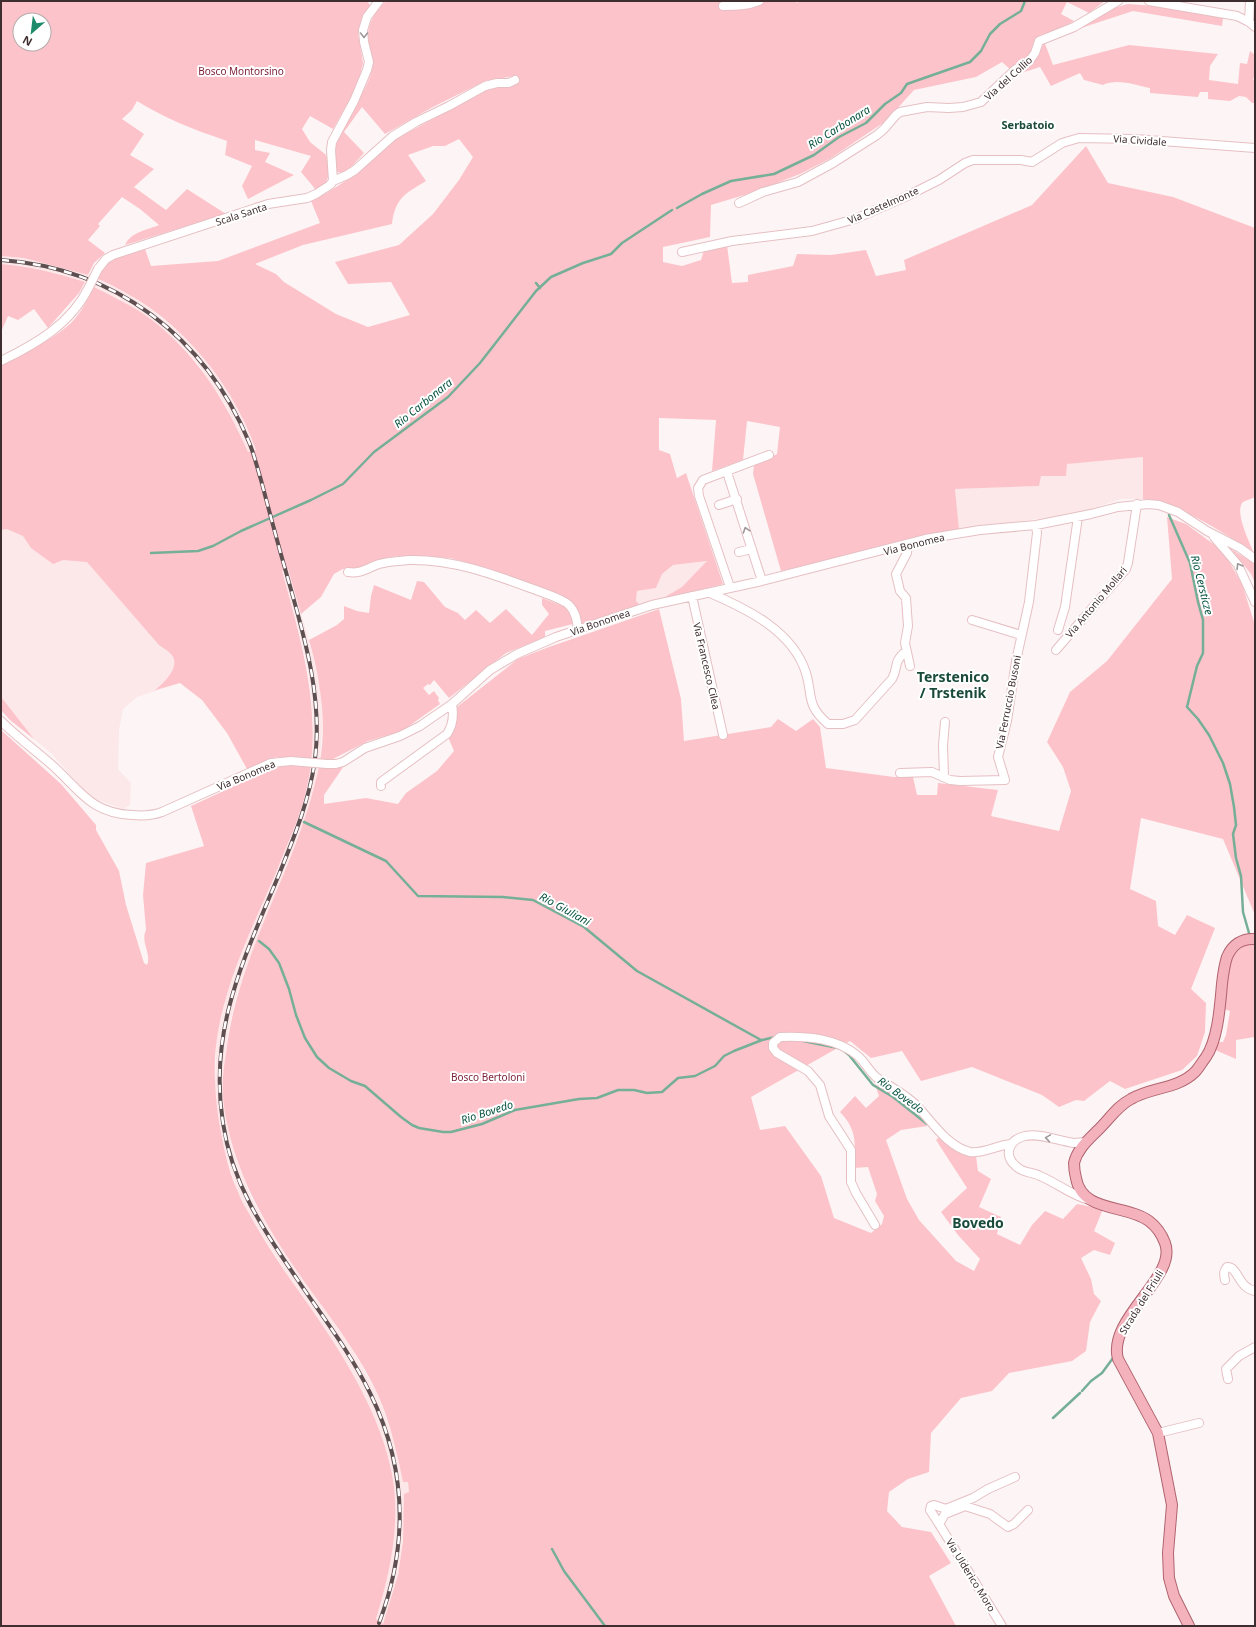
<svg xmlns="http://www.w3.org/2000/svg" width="1256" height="1627" font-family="'Noto Sans',sans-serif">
  <rect width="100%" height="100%" fill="#fdf5f5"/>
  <path fill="#fce7e9" d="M 1,256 L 24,258 L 88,275 L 127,293 L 152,310 L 188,340 L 205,359 L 226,387 L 240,412 L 256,450 L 248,452 L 226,406 L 198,364 L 180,344 L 152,320 L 119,299 L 85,282 L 56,273 L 24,266 L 1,264 Z
    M 95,319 L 180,683 L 137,697 L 123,709 L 119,730 L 118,769 L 131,783 L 130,805 L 123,809 L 93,798 L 87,794 L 51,753 L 10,720 L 1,710 L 1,364 Z
    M 1143,457 L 1143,499 L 1121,499 L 1100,506 L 1086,513 L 959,529 L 955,489 L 1039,486 L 1041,476 L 1067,464 Z
    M 707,561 L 682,588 L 660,600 L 640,605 L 636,601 L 637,591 L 656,588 L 662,574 L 673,565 Z
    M 288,568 L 311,648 L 321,693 L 322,727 L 320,759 L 313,795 L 304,822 L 250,958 L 236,997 L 228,1032 L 223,1090 L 227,1124 L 238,1164 L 251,1197 L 274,1237 L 349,1344 L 378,1394 L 396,1447 L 403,1482 L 408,1482 L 409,1492 L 398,1575 L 383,1624 L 376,1619 L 381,1601 L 342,1357 L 308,1305 L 283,1268 L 259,1230 L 237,1192 L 222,1141 L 215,1087 L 216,1041 L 226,996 L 240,956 L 295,824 L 306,792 L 311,759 L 313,724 L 311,693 L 308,670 L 297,623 L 282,571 Z"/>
  <path fill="#fdc3ca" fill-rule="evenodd" d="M 1,1 L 367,1 L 370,5 L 361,21 L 358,34 L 363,63 L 360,75 L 350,99 L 333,129 L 310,116 L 302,129 L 310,142 L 325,154 L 328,159 L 329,175 L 326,182 L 316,190 L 301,172 L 311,156 L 255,140 L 255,150 L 270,153 L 265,162 L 294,175 L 248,199 L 242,186 L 252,166 L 225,155 L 227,141 C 195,130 166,119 137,101 L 132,110 L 122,119 L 144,134 L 130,155 L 154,169 L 134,187 L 166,210 L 187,189 L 226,214 L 125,245 C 131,232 147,230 159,225 L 140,209 L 122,197 L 98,224 L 100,226 L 88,240 L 105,253 L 94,263 L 88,275 L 24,258 L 1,256 ZM 20,20 L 44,20 L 44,44 L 20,44 Z
    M 386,1 L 795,1 L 797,3 L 799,1 L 1105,1 L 1089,13 L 1067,2 L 1061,14 L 1074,21 L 1057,30 L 1040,35 L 1034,42 L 1033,51 L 1025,59 L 1010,69 L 1002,62 L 976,77 L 914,90 L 886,121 L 831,158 L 800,174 L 751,193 L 711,205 L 710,237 L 663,247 L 663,262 L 682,266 L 701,260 L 704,250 L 727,245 L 732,283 L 748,282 L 748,275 L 793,266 L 797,254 L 831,255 L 866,250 L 876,276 L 906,270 L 904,260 L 1032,205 L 1086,146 L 1108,183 L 1173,197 L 1255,228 L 1255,497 C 1252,499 1246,500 1243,502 C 1234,511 1249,541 1253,551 C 1217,530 1185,506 1143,499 L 1143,457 L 1067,464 L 1066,476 L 1041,476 L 1039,486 L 955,489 L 959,529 L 781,571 L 753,474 L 754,465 L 777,454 L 780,427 L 747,421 L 743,460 L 712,471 L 716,420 L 659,418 L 659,450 L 670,454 L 677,478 L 686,473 L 723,584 L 660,600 L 682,587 L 707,561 L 673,565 L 662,574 L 656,588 L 637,591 L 636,601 L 640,605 L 582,625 L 576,607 L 564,598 L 491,569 L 450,558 L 396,556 L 358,568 L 343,569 L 334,574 L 321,597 L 301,614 L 288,569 L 282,571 C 302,643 324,716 306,791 C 300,818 287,844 277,870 C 254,924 226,979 217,1038 C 212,1070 216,1107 222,1138 C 225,1154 231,1178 238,1192 C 241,1201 247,1209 251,1217 C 264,1240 278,1262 293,1283 C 335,1342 385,1414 394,1487 C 399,1532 389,1576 376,1619 L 383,1624 L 398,1575 L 403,1541 L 404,1494 L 409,1492 L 408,1482 L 403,1482 C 397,1452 390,1422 378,1395 C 362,1360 339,1329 317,1299 C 280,1248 248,1201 231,1140 C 227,1124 223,1107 223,1091 C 222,1079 224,1066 226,1054 C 237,951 301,863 320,761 C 327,721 320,678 309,640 L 337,625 L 344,619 L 344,606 L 357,611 L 369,613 L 371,596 L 374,585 L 411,600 L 417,581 L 424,582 L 445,607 L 458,613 L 465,620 L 476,610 L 490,623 L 506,609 L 532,635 L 549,614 L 542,605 L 542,598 L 563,606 L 571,613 L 573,624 L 545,631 L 545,637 L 506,653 L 449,698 L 434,680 L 430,685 L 428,684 L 423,688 L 429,695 L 434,691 L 439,698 L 438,700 L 440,704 L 402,731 L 368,741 L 333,759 L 329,759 L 326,767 L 346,763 L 324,795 L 324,804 L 366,798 L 398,804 L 406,793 L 437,771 L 454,751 L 448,737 L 454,731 L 457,707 L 518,659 L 549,647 L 659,609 L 681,699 L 684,741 L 771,727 L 778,719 L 796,731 L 813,719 L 820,727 L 826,768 L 894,777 L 913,777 L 917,795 L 937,795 L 938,783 L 998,790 L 991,816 L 1059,831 L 1071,791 L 1063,767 L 1047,742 L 1070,692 L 1107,661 L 1172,579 L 1167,517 L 1186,524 L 1223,551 L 1242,584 L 1255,625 L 1255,915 L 1223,839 L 1141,818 L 1130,889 L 1156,901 L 1158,926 L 1175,935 L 1187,915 L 1215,928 L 1191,989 L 1206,1003 L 1205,1032 L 1197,1056 L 1182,1070 L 1125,1089 L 1110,1081 L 1084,1101 L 1076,1100 L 1059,1107 L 1042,1095 L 972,1067 L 921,1081 L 902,1051 L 871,1058 L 850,1041 L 751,1097 L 760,1130 L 785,1126 L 821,1176 L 834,1218 L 871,1233 L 882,1224 L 884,1216 L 875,1201 L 877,1194 L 868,1167 L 854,1168 C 855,1144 858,1131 840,1112 L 855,1096 L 866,1108 L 879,1096 L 873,1079 L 908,1105 L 927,1126 L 901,1130 L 886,1140 L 907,1199 L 919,1220 L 956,1261 L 974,1271 L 980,1259 L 958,1235 L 941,1212 L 967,1188 L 936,1140 L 940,1136 L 976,1156 L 978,1171 L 991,1179 L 979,1207 L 1001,1217 L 997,1234 L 1020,1245 L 1032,1225 L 1045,1211 L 1063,1219 L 1077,1204 L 1103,1209 L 1094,1231 L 1115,1243 L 1110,1255 L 1094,1250 L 1081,1258 L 1091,1279 L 1094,1294 L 1101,1301 L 1090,1322 L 1086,1351 L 1072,1361 L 1009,1373 L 992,1391 L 961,1398 L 931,1433 L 929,1472 L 908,1479 L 889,1492 L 887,1511 L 902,1527 L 931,1532 L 951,1563 L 929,1576 L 956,1626 L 1,1626 L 1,730 L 61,784 L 96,825 L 96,830 L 119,871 L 126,905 L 144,963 L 147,965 C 152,954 140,942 146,930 L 143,895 L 146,863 L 204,846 L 191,806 L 278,766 L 290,766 L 291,757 L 276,757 L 247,769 L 227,733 L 202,700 L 180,683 L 155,690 C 164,683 183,665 170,653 C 167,650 162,647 159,645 L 87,562 L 63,560 L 53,564 L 31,548 L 23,536 L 7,529 L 1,530 L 1,364 C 25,353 51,341 71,323 C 81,313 88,299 94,287 C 114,297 135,307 152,320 C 198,356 225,400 248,452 L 256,450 C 229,374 172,310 98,279 C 107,255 122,255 145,249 L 151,266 L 218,261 L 320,223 L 311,201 L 327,193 L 353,176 L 394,140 L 489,89 L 513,84 L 514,76 L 485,81 L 431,108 L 385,134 L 362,107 L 344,132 L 364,153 L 352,166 L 343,173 L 337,172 C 336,165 334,156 335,148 C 341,119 368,95 373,65 C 374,59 370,50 369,44 C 365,27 374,12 386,1 ZM 459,139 L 473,157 L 459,180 L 433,214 L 399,245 L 335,262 L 348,284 L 391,282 L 410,315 L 368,327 L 336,314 L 284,282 L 276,274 L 255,264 L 303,245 L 392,224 C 395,198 406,193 426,181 L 408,155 L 433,146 L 445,146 Z
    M 1128,4 L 1155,6 L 1223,18 L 1222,26 L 1133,11 L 1078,29 L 1113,8 Z
    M 1044,41 L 1053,65 L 1129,45 L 1218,54 L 1210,66 L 1209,80 L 1238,84 L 1240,63 L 1247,64 L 1250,51 L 1255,55 L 1255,74 L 1253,80 L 1255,81 L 1255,103 L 1252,103 L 1246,97 L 1239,96 L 1230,101 L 1208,99 L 1208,92 L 1200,92 L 1198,97 L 1150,93 L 1150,88 C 1135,85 1117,78 1103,85 L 1084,80 L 1080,73 L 1051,86 L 1040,67 L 1018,74 C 1033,64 1039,58 1044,41 Z
    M 1,264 C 30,266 57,273 85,282 L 79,293 L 48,328 L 34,309 L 18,320 L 8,316 L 1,332 Z
    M 1231,549 L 1255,564 L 1255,583 L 1251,574 Z
    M 1,697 L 34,739 L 10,720 L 1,710 Z
    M 1250,944 L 1255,944 L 1255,1037 L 1236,1040 L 1236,1059 L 1215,1050 L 1218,1042 L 1223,1042 L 1226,1035 L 1230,1011 L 1223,1009 C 1226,987 1224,951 1250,944 Z"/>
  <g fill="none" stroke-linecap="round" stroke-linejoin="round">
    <path stroke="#75af97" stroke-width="2.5" d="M 677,208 L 702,194 L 731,181 L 774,174 L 814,155 L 839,137 L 866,123 L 885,104 L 901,93 L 907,84 L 970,62 L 981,51 L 990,34 L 1000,24 L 1021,11 L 1025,1
      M 536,283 L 540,288
      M 1169,515 L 1190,563 L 1198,602 L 1203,620 L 1203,653 L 1197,666 L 1187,707 L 1198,719 L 1209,735 L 1223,763 L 1230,784 L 1234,807 L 1236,825 L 1233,834 L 1236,858 L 1241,876 L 1243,912 L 1249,933
      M 151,553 L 198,551 L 213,546 L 241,531 L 311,500 L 343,484 L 374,452 L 448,397 L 480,363 L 536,291 L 551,277 L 583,263 L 611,254 L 622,243 L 672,210
      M 304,822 L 386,861 L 418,896 L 503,897 L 533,900 L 584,927 L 637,971 L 761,1040
      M 259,941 L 269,949 L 279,963 L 289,989 L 296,1015 L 305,1038 L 317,1057 L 329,1068 L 351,1081 L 365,1086 L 401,1117 L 412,1125 L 419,1128 L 443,1132 L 451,1132 L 482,1124 L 515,1110 L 579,1099 L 597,1098 L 618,1090 L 634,1090 L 647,1093 L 662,1092 L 678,1078 L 695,1076 L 715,1066 L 724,1056 L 734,1051 L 762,1040 L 775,1037
      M 803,1041 L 838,1048
      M 844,1051 L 849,1055 L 873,1085 L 893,1097 L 927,1124
      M 1082,1391 L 1091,1381 L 1102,1373 L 1113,1358
      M 1053,1418 L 1080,1393
      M 552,1549 L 564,1571 L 605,1626"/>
    <g stroke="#e6bfc3" stroke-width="10">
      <path id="minor" d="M 1149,1 L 1237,16 L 1249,22 L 1255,27
        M 723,6 C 736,6 747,6 759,1
        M 1249,22 L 1250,1
        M 333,181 L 347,175 L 355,170 L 393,136 L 416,122 L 449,106 L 485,86 L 497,83 L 509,83 L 515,80
        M 739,203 L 763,192 L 798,182 L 833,163 L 877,135 L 884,129 L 896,115 L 900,112 L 927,107 L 949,108 L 963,107 L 981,102 L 1016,69 L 1030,60 L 1035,53 L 1039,41 L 1074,27 L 1118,1
        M 682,252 L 732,241 L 812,231 L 855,219 L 905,197 L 939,180 L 965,163 L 973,160 L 1021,160 L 1032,162 L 1062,143 L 1079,138 L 1135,139 L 1255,148
        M 98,269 L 106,259 L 113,255 L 268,204 L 307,198 L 316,194 L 330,185 L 333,181 L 331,150 L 332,142 L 354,101 L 367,70 L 369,62 L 364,42 L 363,30 L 367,17 L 379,1
        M 1,361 C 36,344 71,324 89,287
        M 727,472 L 762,581
        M 719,505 L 737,499
        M 1214,537 L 1238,565 L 1255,602
        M 908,545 L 907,553 L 896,574 L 900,591 L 906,598 L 908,626 L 905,643 L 910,666
        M 739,552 L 752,549
        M 348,572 C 361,574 367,568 379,564 C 389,561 400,561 409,560 C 454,559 495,575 536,590 C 546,594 561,598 569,605 C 576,612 577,621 578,630
        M 730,587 L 699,496 L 698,488 L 703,480 L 769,455
        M 710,593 C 747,609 793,631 806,673 C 813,697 806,705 828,724 L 843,724 L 855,720 L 892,679 C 899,667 892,663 906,651
        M 692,596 L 723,735
        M 972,620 L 1021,635
        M 1058,630 L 1065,607 L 1078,517
        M 1056,650 L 1126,569 L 1128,563 L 1137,504
        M 1,721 C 17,737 35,750 52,765 C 80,790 90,813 132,815 C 142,816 151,816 162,812 L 271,763 L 291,761
        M 327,764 L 336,764 L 343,762 L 365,748 L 400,736 L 420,726 L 452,704 L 490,670 L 517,654 L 556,637 L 652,605 L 762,581 L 925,539 L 980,530 L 1036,525 L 1091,514 L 1118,507 L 1148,504 L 1159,505 L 1178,512 L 1207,531 L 1240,548 L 1255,559
        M 900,773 L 932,772 L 950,780 L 960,781 L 1005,780 L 998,757 L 1007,721 L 1016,661 L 1029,602 L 1037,533 L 1036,525
        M 944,777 L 943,745 L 945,722
        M 381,786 L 381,782 L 447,734 C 453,725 454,715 452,704
        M 1086,1142 C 1082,1142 1078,1143 1074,1143 C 1058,1141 1041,1133 1025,1136 C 1008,1140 1003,1156 1017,1167 C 1023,1173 1033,1172 1040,1176 C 1057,1183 1071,1195 1089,1200
        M 875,1225 L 856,1193 L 851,1182 L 851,1150 L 829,1116 L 820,1085 L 808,1071 L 777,1053 L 773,1048 L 773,1043 L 780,1037 C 807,1036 837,1038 858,1056 C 865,1062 869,1071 876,1077 C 890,1087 906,1094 918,1107 C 932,1122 948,1147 970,1152 C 983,1154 997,1145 1011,1144
        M 1225,1280 C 1224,1275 1223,1271 1227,1267 C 1238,1266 1238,1288 1255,1291
        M 1228,1379 L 1226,1369 L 1239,1356 L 1255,1347
        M 1158,1433 L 1199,1423
        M 939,1524 L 930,1510 L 931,1506 L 934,1505 L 946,1509 L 973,1498 L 988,1489 L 1015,1477
        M 1002,1626 L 939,1524 L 945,1514 L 965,1506 L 990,1514 L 1008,1527 L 1014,1524 L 1028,1510"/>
    </g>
    <g stroke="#b0636f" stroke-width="12">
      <path id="major" d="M 1189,1626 L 1174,1596 L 1169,1578 L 1168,1553 L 1172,1505 L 1158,1433 L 1118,1359 C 1107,1318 1178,1277 1165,1243 C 1162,1235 1157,1227 1149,1221 C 1126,1204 1082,1213 1076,1178 C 1075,1174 1074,1168 1074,1163 C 1077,1150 1087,1141 1096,1132 C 1108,1121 1117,1106 1131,1099 C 1151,1087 1178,1089 1195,1072 C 1199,1068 1202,1062 1206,1057 C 1218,1039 1220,1006 1222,984 C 1223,975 1224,966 1227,957 C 1232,945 1242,938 1255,939"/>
    </g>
    <use href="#minor" stroke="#fff" stroke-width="8"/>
    <use href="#major" stroke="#f4b2bd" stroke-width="10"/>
    <g stroke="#5e4f51" stroke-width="4">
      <path id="rail" d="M 1,260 C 115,268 205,337 249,442 C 254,454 257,467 261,480 C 269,510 277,541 286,572 C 303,632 323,695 315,759 C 310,798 295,835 280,872 C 245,957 208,1028 223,1123 C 232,1184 263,1229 297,1279 C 322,1316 350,1352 370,1393 C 407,1468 409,1544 379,1623"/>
    </g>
    <use href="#rail" stroke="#fff" stroke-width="2.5" stroke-dasharray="8" stroke-linecap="butt"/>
    <g stroke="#e6bfc3" stroke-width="10" stroke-linecap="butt">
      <path id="minor-bridge" d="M 89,287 L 98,269
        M 291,761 L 327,764"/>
    </g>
    <use href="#minor-bridge" stroke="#fff" stroke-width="8"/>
  </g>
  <defs><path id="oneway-chevron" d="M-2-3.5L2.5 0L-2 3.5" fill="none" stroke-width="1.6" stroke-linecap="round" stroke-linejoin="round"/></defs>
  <g stroke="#9e9698">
    <use href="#oneway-chevron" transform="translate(364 35) rotate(90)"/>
    <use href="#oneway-chevron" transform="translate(746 530) rotate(-108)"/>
    <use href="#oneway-chevron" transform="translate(1239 566) rotate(-121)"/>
    <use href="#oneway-chevron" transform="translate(1048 1138) rotate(-171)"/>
  </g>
  <g text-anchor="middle" stroke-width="4" stroke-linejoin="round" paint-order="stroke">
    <g font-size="10" fill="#7b1d35" stroke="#fff">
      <text x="241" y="75">Bosco Montorsino</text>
      <text x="488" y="1081">Bosco Bertoloni</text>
    </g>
    <g font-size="10" fill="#3e2e30" stroke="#fff">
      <text transform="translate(1008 78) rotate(-42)" y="4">Via del Collio</text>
      <text transform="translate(1140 140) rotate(4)" y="4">Via Cividale</text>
      <text transform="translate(883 205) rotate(-24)" y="4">Via Castelmonte</text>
      <text transform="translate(241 214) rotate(-18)" y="4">Scala Santa</text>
      <text transform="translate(914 544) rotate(-14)" y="4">Via Bonomea</text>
      <text transform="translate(1096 602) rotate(-50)" y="4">Via Antonio Mollari</text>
      <text transform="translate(600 622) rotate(-19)" y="4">Via Bonomea</text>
      <text transform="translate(707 666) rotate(77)" y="4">Via Francesco Cilea</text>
      <text transform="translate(1008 702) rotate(-79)" y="4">Via Ferruccio Busoni</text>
      <text transform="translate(246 775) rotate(-23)" y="4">Via Bonomea</text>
      <text transform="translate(1141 1302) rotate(-58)" y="4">Strada del Friuli</text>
      <text transform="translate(971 1575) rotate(58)" y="4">Via Ulderico Moro</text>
    </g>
    <g font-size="11" font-weight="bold" fill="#1a4b3a" stroke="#fff">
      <text x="1028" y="129">Serbatoio</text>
    </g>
    <g font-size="11" font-style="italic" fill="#07533e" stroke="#fff">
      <text transform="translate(839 127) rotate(-32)" y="4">Rio Carbonara</text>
      <text transform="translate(423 403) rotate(-39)" y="4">Rio Carbonara</text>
      <text transform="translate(1202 585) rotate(76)" y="4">Rio Cersticze</text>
      <text transform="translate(565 909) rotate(29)" y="4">Rio Giuliani</text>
      <text transform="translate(901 1095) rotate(36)" y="4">Rio Bovedo</text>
      <text transform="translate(487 1112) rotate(-18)" y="4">Rio Bovedo</text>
    </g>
    <g font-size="14" font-weight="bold" fill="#1a4b3a" stroke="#fff">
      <text x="953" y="682">Terstenico<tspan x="953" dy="16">/ Trstenik</tspan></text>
      <text x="978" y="1228">Bovedo</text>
    </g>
  </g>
  <rect width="1256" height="1627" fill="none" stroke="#3e2e30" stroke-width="4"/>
  <g transform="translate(32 32) rotate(208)"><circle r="19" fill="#ffffff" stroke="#b2abac"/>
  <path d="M0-3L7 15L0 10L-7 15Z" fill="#1d8b6a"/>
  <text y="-6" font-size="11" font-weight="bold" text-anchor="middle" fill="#3e2e30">N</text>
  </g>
</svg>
